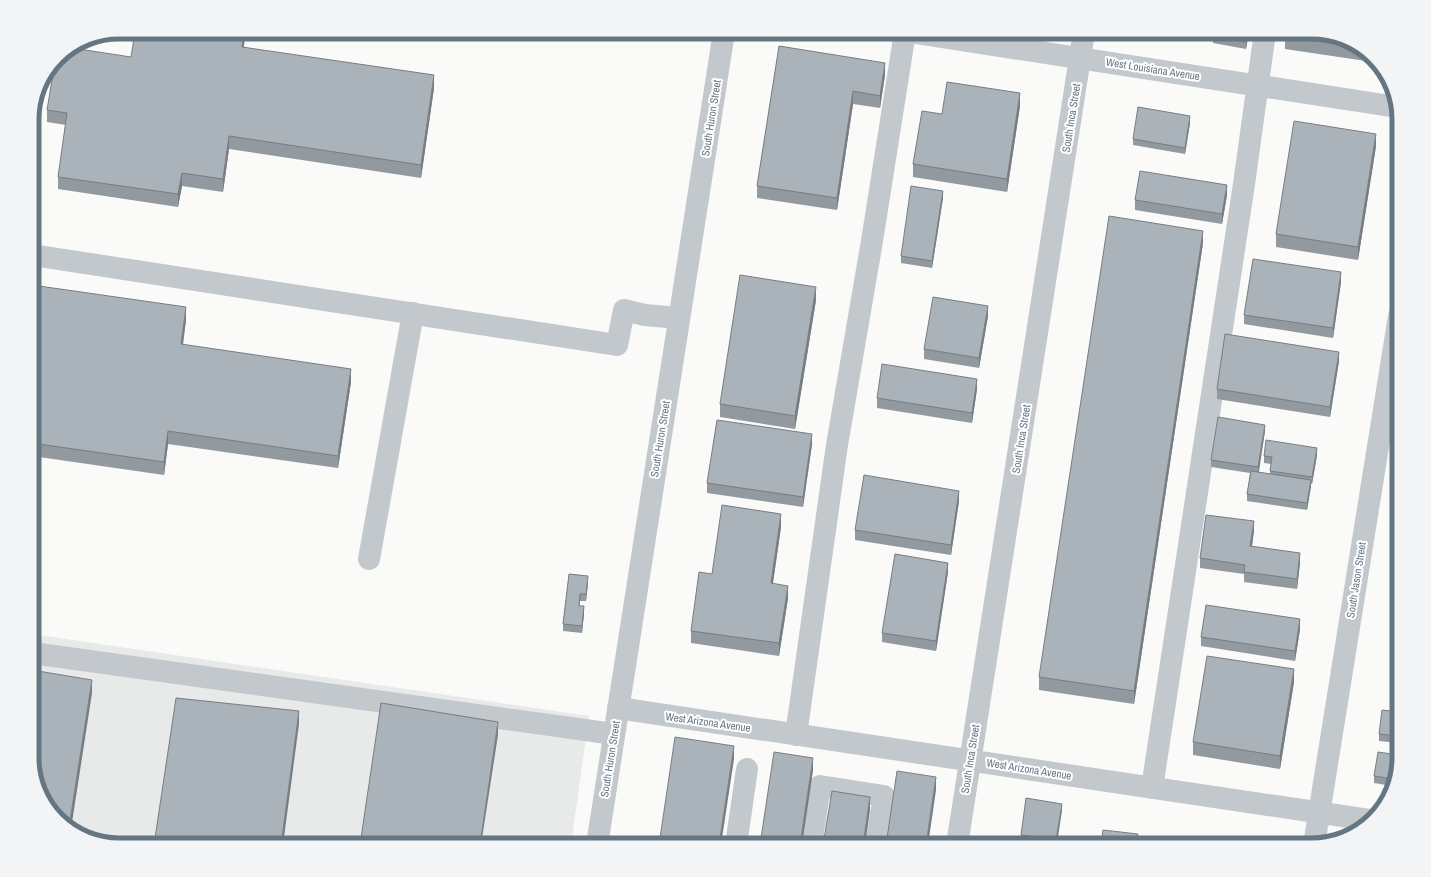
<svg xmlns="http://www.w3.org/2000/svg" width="1431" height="877" font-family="'Archivo Narrow',sans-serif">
  <rect width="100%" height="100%" fill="#fafaf8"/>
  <path fill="#e8e9e9" d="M 32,634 L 589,716 L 571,845 L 119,845 L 75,833 L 44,802 L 32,764 Z"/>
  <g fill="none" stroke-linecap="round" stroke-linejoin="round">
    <path stroke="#c3c8cc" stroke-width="22" d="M 909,32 L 1397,107
      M 32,255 L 617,345 L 624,310 L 645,315 L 679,318
      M 369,559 L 413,313
      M 32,653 L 614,734
      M 618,708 L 1369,820
      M 796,735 L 837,445 L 872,241 L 905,32
      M 1152,788 L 1244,184 L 1265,32
      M 597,845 L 724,32
      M 736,845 L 747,769
      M 811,845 L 820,786 L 884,796 L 876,845
      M 957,845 L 1084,32
      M 1314,845 L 1399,316"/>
  </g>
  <path fill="#929a9f" d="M 1249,32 L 1246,49 L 1213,43 L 1213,36 Z
    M 1285,37 L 1356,44 L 1367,55 L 1366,61 L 1285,49 Z
    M 779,46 L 885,75 L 880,108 L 853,104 L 837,210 L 757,198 L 757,186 Z
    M 244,47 L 434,88 L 421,178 L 229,149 L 223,192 L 182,186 L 178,207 L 58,189 L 58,177 L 66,125 L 47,122 L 47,110 L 131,57 Z
    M 1020,106 L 1007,192 L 913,177 L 913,164 L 942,114 Z
    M 1190,123 L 1185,154 L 1133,145 L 1133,139 Z
    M 1376,146 L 1358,260 L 1276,247 L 1276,234 Z
    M 1227,195 L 1222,224 L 1135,210 L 1135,200 Z
    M 943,198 L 932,268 L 901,263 L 901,256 Z
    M 1203,243 L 1134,704 L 1039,690 L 1039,677 Z
    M 1341,282 L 1333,338 L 1244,324 L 1244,315 Z
    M 32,285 L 186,320 L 183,345 L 351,382 L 338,468 L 168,444 L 164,475 L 32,456 Z
    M 816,300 L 795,429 L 720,417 L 720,404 Z
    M 988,316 L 979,368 L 924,359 L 924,349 Z
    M 1339,361 L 1330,417 L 1217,399 L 1217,389 Z
    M 977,389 L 972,423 L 877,408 L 877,398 Z
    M 1265,431 L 1259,472 L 1270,474 L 1271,464 L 1264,463 L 1264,456 L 1317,455 L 1312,484 L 1311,484 L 1307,510 L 1247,501 L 1247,494 L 1250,473 L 1211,467 L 1211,460 Z
    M 812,444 L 803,507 L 707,493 L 707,483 Z
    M 959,501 L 951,555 L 855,540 L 855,530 Z
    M 781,527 L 773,583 L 788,598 L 779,656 L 691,643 L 691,631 L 712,574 Z
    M 1254,531 L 1252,547 L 1300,563 L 1297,589 L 1244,582 L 1244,574 L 1200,568 L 1200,558 Z
    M 948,572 L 936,651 L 882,642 L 882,633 Z
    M 569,574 L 588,583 L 586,601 L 580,601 L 579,606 L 584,613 L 582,633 L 563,631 L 563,624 Z
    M 1300,629 L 1295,661 L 1201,646 L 1201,637 Z
    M 1399,634 L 1399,674 L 1392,674 L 1392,667 Z
    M 1294,682 L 1280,769 L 1193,755 L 1193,742 Z
    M 1399,712 L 1399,743 L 1379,741 L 1379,734 Z
    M 1399,758 L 1392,786 L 1374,783 L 1374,776 Z
    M 1062,810 L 1057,845 L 1043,845 L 1021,841 L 1021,835 Z"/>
  <path fill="#777d82" d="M 244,32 L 246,32 L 242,59 L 242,47 Z
    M 1247,32 L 1249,32 L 1246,49 L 1246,42 Z
    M 885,63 L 885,75 L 880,108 L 880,96 Z
    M 434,75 L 434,88 L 421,178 L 421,165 Z
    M 853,91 L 853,104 L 837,210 L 837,198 Z
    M 1020,93 L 1020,106 L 1007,192 L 1007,179 Z
    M 1190,116 L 1190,123 L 1185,154 L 1185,148 Z
    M 1376,134 L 1376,146 L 1358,260 L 1358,247 Z
    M 229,136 L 229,149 L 223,192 L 223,179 Z
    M 182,173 L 182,186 L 178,207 L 178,194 Z
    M 1227,185 L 1227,195 L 1222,224 L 1222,214 Z
    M 943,191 L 943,198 L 932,268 L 932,261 Z
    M 1203,231 L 1203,243 L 1134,704 L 1134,691 Z
    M 1341,272 L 1341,282 L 1333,338 L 1333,328 Z
    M 816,287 L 816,300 L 795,429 L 795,416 Z
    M 988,306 L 988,316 L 979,368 L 979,358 Z
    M 186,307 L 186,320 L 181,357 L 181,344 Z
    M 1339,352 L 1339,361 L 1330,417 L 1330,407 Z
    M 351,369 L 351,382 L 338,468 L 338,456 Z
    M 977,379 L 977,389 L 972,423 L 972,413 Z
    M 1265,425 L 1265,431 L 1258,474 L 1258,467 Z
    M 168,431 L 168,444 L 164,475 L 164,462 Z
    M 812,434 L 812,444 L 803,507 L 803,497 Z
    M 1317,448 L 1317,455 L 1312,484 L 1312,477 Z
    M 1311,480 L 1311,487 L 1307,510 L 1307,503 Z
    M 959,491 L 959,501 L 951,555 L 951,545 Z
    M 781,514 L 781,527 L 771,596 L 771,583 Z
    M 1254,521 L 1254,531 L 1250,556 L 1250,546 Z
    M 1300,553 L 1300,563 L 1297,589 L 1297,579 Z
    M 948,563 L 948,572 L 936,651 L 936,641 Z
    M 588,576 L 588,583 L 586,601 L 586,594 Z
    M 788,586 L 788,598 L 779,656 L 779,643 Z
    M 584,606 L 584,613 L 582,633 L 582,626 Z
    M 1300,619 L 1300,629 L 1295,661 L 1295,651 Z
    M 1294,669 L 1294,682 L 1280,769 L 1280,756 Z
    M 92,680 L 92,693 L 71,829 L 69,827 Z
    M 299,711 L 299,724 L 283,845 L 281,845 Z
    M 498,722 L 498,735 L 481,845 L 480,845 Z
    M 734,746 L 734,759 L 721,845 L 719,845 Z
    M 813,758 L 813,771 L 802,845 L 800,845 Z
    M 936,777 L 936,790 L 928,845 L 926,845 Z
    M 870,797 L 870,810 L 865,845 L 863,845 Z
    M 1062,804 L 1062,810 L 1056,845 L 1056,840 Z"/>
  <path fill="#aab3b9" stroke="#777d82" d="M 135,32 L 244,32 L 242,47 L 434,75 L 421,165 L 229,136 L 223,179 L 182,173 L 178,194 L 58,177 L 67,113 L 47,110 L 55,62 L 58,57 L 72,48 L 131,57 Z
    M 1214,32 L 1247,32 L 1246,42 L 1213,36 Z
    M 1285,32 L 1312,32 L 1356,44 L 1359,47 L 1285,37 Z
    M 779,46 L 885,63 L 880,96 L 853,91 L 837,198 L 757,186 Z
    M 947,82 L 1020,93 L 1007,179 L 913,164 L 922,111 L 942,114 Z
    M 1138,107 L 1190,116 L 1185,148 L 1133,139 Z
    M 1294,121 L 1376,134 L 1358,247 L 1276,234 Z
    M 1140,171 L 1227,185 L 1222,214 L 1135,200 Z
    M 911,186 L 943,191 L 932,261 L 901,256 Z
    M 1109,216 L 1203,231 L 1134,691 L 1039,677 Z
    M 1253,259 L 1341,272 L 1333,328 L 1244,315 Z
    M 740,275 L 816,287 L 795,416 L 720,404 Z
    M 32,285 L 186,307 L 181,344 L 351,369 L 338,456 L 168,431 L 164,462 L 32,443 Z
    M 933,297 L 988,306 L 979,358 L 924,349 Z
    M 1225,334 L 1339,352 L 1330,407 L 1217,389 Z
    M 882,364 L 977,379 L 972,413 L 877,398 Z
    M 1218,417 L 1265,425 L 1258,467 L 1211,460 Z
    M 717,420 L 812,434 L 803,497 L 707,483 Z
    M 1266,440 L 1317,448 L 1312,477 L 1270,471 L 1272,457 L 1264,456 Z
    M 1251,471 L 1311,480 L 1307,503 L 1247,494 Z
    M 864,475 L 959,491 L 951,545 L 855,530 Z
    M 722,505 L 781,514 L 771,583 L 788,586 L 779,643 L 691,631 L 699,572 L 712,574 Z
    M 1206,515 L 1254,521 L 1250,546 L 1300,553 L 1297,579 L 1244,572 L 1245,565 L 1200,558 Z
    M 895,554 L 948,563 L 936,641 L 882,633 Z
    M 569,574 L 588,576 L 586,594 L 580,594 L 579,606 L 584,606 L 582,626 L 563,624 Z
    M 1206,605 L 1300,619 L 1295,651 L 1201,637 Z
    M 1395,634 L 1399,634 L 1399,668 L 1392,667 Z
    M 1207,656 L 1294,669 L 1280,756 L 1193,742 Z
    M 32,670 L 92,680 L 69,827 L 44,802 L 32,764 Z
    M 176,698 L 299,711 L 281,845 L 154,845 Z
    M 381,703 L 498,722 L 480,845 L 360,845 Z
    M 1382,710 L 1399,712 L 1399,736 L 1379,734 Z
    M 675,737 L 734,746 L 719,845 L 659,845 Z
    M 774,752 L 813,758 L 800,845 L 760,845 Z
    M 1378,752 L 1399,755 L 1399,758 L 1393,779 L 1374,776 Z
    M 897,771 L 936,777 L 926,845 L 886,845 Z
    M 832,791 L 870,797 L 863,845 L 823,845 Z
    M 1026,798 L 1062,804 L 1056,840 L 1021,835 Z
    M 1103,830 L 1138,834 L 1137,845 L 1101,845 Z"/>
  <g text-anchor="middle" stroke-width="4" stroke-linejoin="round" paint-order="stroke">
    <g font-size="11" fill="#657683" stroke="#fff">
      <text transform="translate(1153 69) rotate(9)" y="4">West Louisiana Avenue</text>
      <text transform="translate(711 118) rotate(-81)" y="4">South Huron Street</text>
      <text transform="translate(1071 118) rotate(-81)" y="4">South Inca Street</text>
      <text transform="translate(660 439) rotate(-81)" y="4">South Huron Street</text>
      <text transform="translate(1021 439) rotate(-81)" y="4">South Inca Street</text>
      <text transform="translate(1356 580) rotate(-81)" y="4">South Jason Street</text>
      <text transform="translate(708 722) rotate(8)" y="4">West Arizona Avenue</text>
      <text transform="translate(610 759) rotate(-81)" y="4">South Huron Street</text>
      <text transform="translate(970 759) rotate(-81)" y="4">South Inca Street</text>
      <text transform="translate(1029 769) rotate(9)" y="4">West Arizona Avenue</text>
    </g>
  </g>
  <path d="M0 0H1431V877H0ZM119 39H1312A80 80 0 0 1 1392 119V758A80 80 0 0 1 1312 838H119A80 80 0 0 1 39 758V119A80 80 0 0 1 119 39Z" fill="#f3f4f5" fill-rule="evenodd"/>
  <path fill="none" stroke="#657683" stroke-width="5" d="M119 39H1312A80 80 0 0 1 1392 119V758A80 80 0 0 1 1312 838H119A80 80 0 0 1 39 758V119A80 80 0 0 1 119 39Z"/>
</svg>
